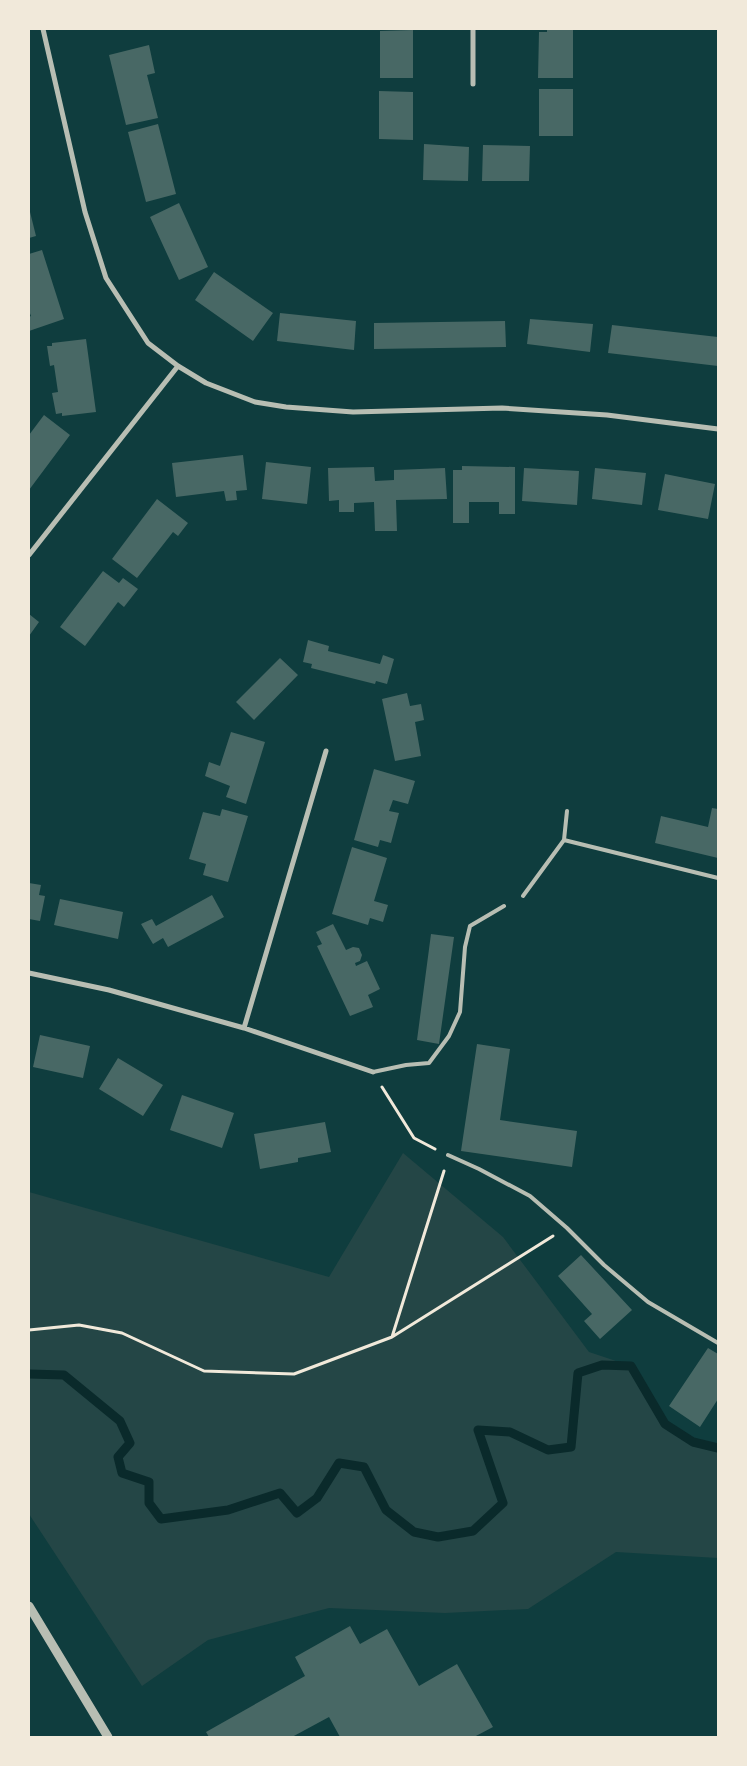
<svg xmlns="http://www.w3.org/2000/svg" width="747" height="1766" font-family="'Asap Condensed',sans-serif">
  <rect width="100%" height="100%" fill="#0f3d3e"/>
  <path fill="#244646" d="M 403,1153 L 503,1237 L 589,1352 L 631,1366 L 665,1424 L 693,1442 L 718,1448 L 718,1558 L 616,1552 L 528,1609 L 445,1613 L 329,1608 L 208,1640 L 142,1686 L 29,1514 L 29,1192 L 329,1277 Z"/>
  <g fill="none" stroke-linecap="round" stroke-linejoin="round">
    <path stroke="#0a2a2b" stroke-width="9" d="M 29,1374 L 64,1375 L 120,1421 L 130,1443 L 118,1457 L 122,1473 L 149,1482 L 149,1503 L 161,1519 L 228,1510 L 280,1493 L 297,1513 L 317,1498 L 339,1463 L 364,1467 L 386,1510 L 414,1532 L 438,1537 L 473,1531 L 503,1503 L 478,1430 L 510,1432 L 548,1450 L 571,1447 L 578,1373 L 602,1365 L 631,1366 L 665,1424 L 693,1442 L 718,1448"/>
  </g>
  <path fill="#486865" d="M 547,29 L 573,29 L 573,78 L 538,78 L 539,32 L 547,32 Z
    M 413,30 L 413,78 L 380,78 L 380,31 Z
    M 149,45 L 155,73 L 147,75 L 158,118 L 126,125 L 109,55 Z
    M 539,89 L 573,89 L 573,136 L 539,136 Z
    M 379,91 L 413,92 L 413,140 L 379,139 Z
    M 158,124 L 176,194 L 146,202 L 128,132 Z
    M 424,144 L 469,147 L 468,181 L 423,180 Z
    M 483,145 L 530,146 L 529,181 L 482,181 Z
    M 179,203 L 208,267 L 179,280 L 150,217 Z
    M 29,208 L 36,236 L 29,238 Z
    M 42,250 L 64,319 L 29,331 L 29,317 L 31,316 L 29,311 L 29,254 Z
    M 214,272 L 273,313 L 253,341 L 195,300 Z
    M 280,313 L 356,321 L 354,350 L 277,341 Z
    M 530,319 L 593,324 L 590,352 L 527,344 Z
    M 505,321 L 506,347 L 374,349 L 374,323 Z
    M 612,325 L 718,337 L 718,366 L 608,353 Z
    M 86,339 L 96,412 L 62,416 L 62,413 L 56,414 L 52,393 L 58,392 L 54,365 L 50,366 L 47,346 L 52,346 L 52,343 Z
    M 44,415 L 70,435 L 29,490 L 29,435 Z
    M 243,455 L 247,490 L 236,491 L 237,500 L 226,501 L 224,491 L 176,497 L 172,463 Z
    M 266,462 L 311,467 L 307,504 L 262,499 Z
    M 462,466 L 515,467 L 515,514 L 499,514 L 499,502 L 469,502 L 469,523 L 453,523 L 453,470 L 462,470 Z
    M 374,467 L 375,481 L 394,480 L 394,470 L 445,468 L 447,499 L 396,500 L 397,531 L 375,531 L 374,502 L 354,503 L 354,512 L 339,512 L 339,500 L 329,501 L 328,468 Z
    M 524,468 L 579,471 L 577,505 L 522,501 Z
    M 595,468 L 646,473 L 642,505 L 592,499 Z
    M 665,474 L 715,484 L 708,519 L 658,510 Z
    M 157,499 L 188,523 L 178,536 L 173,532 L 137,578 L 112,559 Z
    M 103,571 L 119,583 L 123,578 L 138,589 L 124,607 L 118,602 L 85,646 L 60,627 Z
    M 29,614 L 39,622 L 29,636 Z
    M 308,640 L 329,646 L 328,651 L 380,664 L 383,655 L 394,659 L 387,684 L 376,681 L 375,684 L 311,668 L 312,664 L 303,662 Z
    M 280,658 L 298,675 L 254,720 L 236,702 Z
    M 407,693 L 410,706 L 421,704 L 424,720 L 415,722 L 421,756 L 395,761 L 382,699 Z
    M 231,732 L 265,742 L 246,804 L 226,797 L 230,786 L 205,776 L 209,762 L 220,766 Z
    M 374,769 L 415,781 L 408,804 L 393,800 L 389,811 L 399,813 L 391,843 L 380,840 L 378,847 L 354,840 Z
    M 712,808 L 718,809 L 718,858 L 655,843 L 661,816 L 708,827 Z
    M 222,809 L 248,816 L 228,882 L 203,875 L 206,864 L 189,859 L 203,812 L 220,816 Z
    M 352,847 L 387,858 L 374,901 L 388,905 L 383,922 L 370,918 L 368,925 L 332,914 Z
    M 29,883 L 41,885 L 39,895 L 45,896 L 40,921 L 29,919 Z
    M 212,895 L 224,917 L 168,947 L 163,938 L 153,944 L 141,924 L 152,919 L 156,926 Z
    M 60,899 L 123,912 L 118,939 L 54,925 Z
    M 333,924 L 346,950 L 353,947 L 359,948 L 362,955 L 360,961 L 355,963 L 356,966 L 367,961 L 380,989 L 368,995 L 373,1007 L 350,1016 L 317,946 L 322,944 L 316,932 Z
    M 431,934 L 454,937 L 439,1044 L 417,1040 Z
    M 40,1035 L 90,1046 L 83,1078 L 33,1067 Z
    M 477,1044 L 510,1049 L 500,1120 L 577,1131 L 572,1167 L 461,1151 Z
    M 118,1058 L 163,1085 L 143,1116 L 99,1089 Z
    M 182,1095 L 234,1113 L 222,1148 L 170,1130 Z
    M 325,1122 L 331,1152 L 298,1158 L 298,1162 L 260,1169 L 254,1134 Z
    M 581,1255 L 632,1310 L 600,1339 L 584,1321 L 592,1314 L 558,1276 Z
    M 708,1348 L 718,1354 L 718,1399 L 700,1427 L 669,1406 Z
    M 350,1626 L 360,1644 L 387,1629 L 419,1686 L 457,1664 L 493,1727 L 474,1737 L 340,1737 L 329,1717 L 292,1737 L 209,1737 L 206,1732 L 305,1676 L 295,1657 Z"/>
  <g fill="none" stroke-linecap="round" stroke-linejoin="round">
    <path stroke="#f1e9da" stroke-width="3" d="M 382,1087 L 414,1138 L 435,1149
      M 29,1330 L 79,1325 L 122,1333 L 204,1371 L 294,1374 L 392,1337 L 553,1236
      M 392,1337 L 444,1171"/>
    <path stroke="#b8beb3" stroke-width="4" d="M 564,840 L 567,811
      M 523,896 L 564,840 L 718,878
      M 373,1072 L 406,1065 L 429,1063 L 449,1036 L 460,1012 L 465,947 L 470,926 L 504,906
      M 448,1155 L 479,1169 L 530,1196 L 567,1228 L 604,1265 L 648,1302 L 718,1343"/>
    <path stroke="#b8beb3" stroke-width="5" d="M 43,29 L 85,212 L 106,278 L 148,343 L 178,366 L 206,383 L 255,402 L 286,407 L 353,412 L 502,408 L 607,415 L 718,429
      M 473,84 L 473,29
      M 29,555 L 178,366
      M 29,973 L 109,990 L 244,1028 L 373,1072
      M 244,1028 L 326,751"/>
    <path stroke="#b8beb3" stroke-width="9" d="M 29,1606 L 108,1737"/>
  </g>
  <rect width="747" height="1766" fill="none" stroke="#f1e9da" stroke-width="60"/>
</svg>
